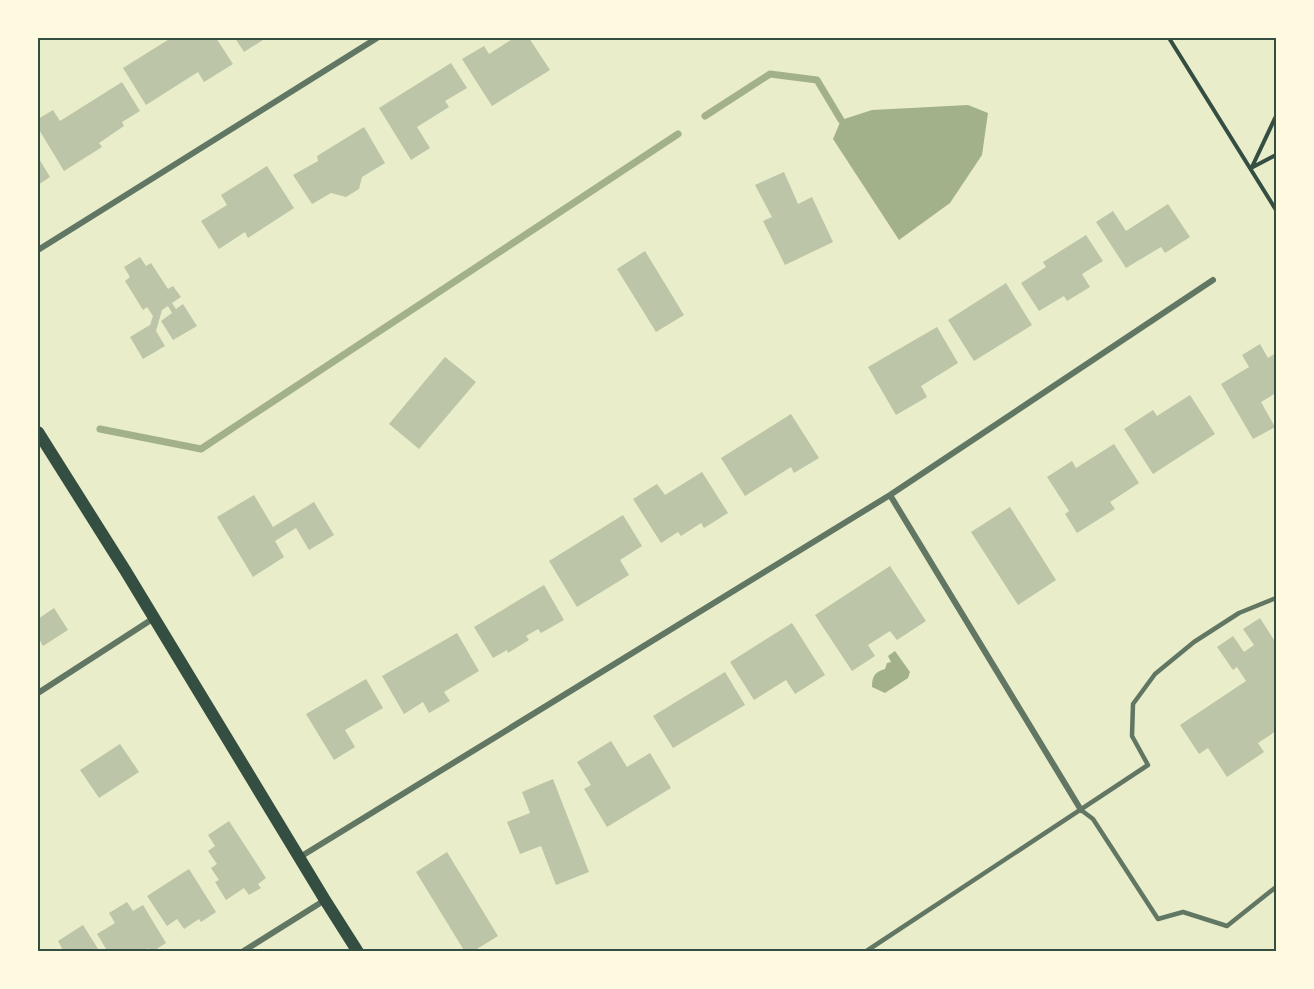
<svg xmlns="http://www.w3.org/2000/svg" width="1314" height="989" font-family="'Open Sans',sans-serif">
  <rect width="100%" height="100%" fill="#e9edc9"/>
  <path fill="#a3b18a" d="M 968,105 L 988,113 L 982,155 L 950,203 L 899,240 L 833,139 L 841,120 L 872,110 Z
    M 895,651 L 910,672 L 908,678 L 885,693 L 872,687 C 872,676 875,672 885,669 L 887,663 L 891,662 L 888,656 Z"/>
  <g fill="none" stroke-linecap="round" stroke-linejoin="round">
    <path stroke="#a3b18a" stroke-width="7" d="M 705,116 L 770,74 L 817,80 L 841,120
      M 100,429 L 201,449 L 678,134"/>
  </g>
  <path fill="#bcc5a7" d="M 171,38 L 216,38 L 233,64 L 204,82 L 198,72 L 146,105 L 123,68 Z
    M 235,38 L 266,38 L 244,52 Z
    M 514,38 L 529,38 L 550,70 L 492,106 L 462,59 L 484,46 L 489,54 Z
    M 451,63 L 467,88 L 445,101 L 449,107 L 417,127 L 430,148 L 411,160 L 379,108 Z
    M 122,82 L 140,111 L 122,122 L 124,126 L 99,143 L 102,147 L 64,171 L 38,128 L 38,119 L 53,110 L 60,121 Z
    M 364,127 L 385,163 L 362,177 L 359,189 L 346,197 L 331,193 L 312,204 L 293,175 L 318,161 L 317,156 Z
    M 38,157 L 50,177 L 38,185 Z
    M 267,166 L 294,208 L 248,238 L 245,232 L 219,249 L 201,221 L 227,205 L 221,195 Z
    M 784,172 L 798,204 L 812,197 L 833,242 L 785,265 L 763,221 L 772,217 L 755,185 Z
    M 1168,204 L 1190,237 L 1165,253 L 1161,247 L 1126,268 L 1096,222 L 1113,211 L 1126,231 Z
    M 1086,235 L 1103,261 L 1082,274 L 1090,287 L 1067,301 L 1064,296 L 1039,311 L 1021,283 L 1046,267 L 1043,262 Z
    M 645,251 L 684,315 L 656,332 L 617,269 Z
    M 140,257 L 146,266 L 151,263 L 168,289 L 173,286 L 181,297 L 172,303 L 176,309 L 183,304 L 197,326 L 173,340 L 161,321 L 172,313 L 168,306 L 162,310 L 156,331 L 165,346 L 143,359 L 130,337 L 150,325 L 153,316 L 147,307 L 143,310 L 125,281 L 130,277 L 124,267 Z
    M 1006,283 L 1032,325 L 974,361 L 948,320 Z
    M 937,327 L 958,363 L 921,386 L 927,397 L 896,415 L 868,367 Z
    M 1260,344 L 1268,358 L 1276,353 L 1276,393 L 1261,402 L 1275,427 L 1253,439 L 1221,384 L 1249,367 L 1242,355 Z
    M 445,357 L 476,382 L 419,449 L 389,424 Z
    M 1190,395 L 1215,434 L 1153,474 L 1124,429 L 1153,410 L 1157,416 Z
    M 791,414 L 819,458 L 794,473 L 791,467 L 745,496 L 721,458 Z
    M 1114,444 L 1139,483 L 1110,502 L 1115,509 L 1077,533 L 1065,514 L 1069,511 L 1047,477 L 1072,461 L 1076,468 Z
    M 702,472 L 728,513 L 704,528 L 701,523 L 681,536 L 678,532 L 661,543 L 633,499 L 657,484 L 665,495 Z
    M 254,495 L 273,527 L 314,502 L 334,535 L 309,550 L 296,528 L 275,541 L 284,557 L 253,577 L 217,517 Z
    M 1010,507 L 1056,580 L 1018,605 L 971,532 Z
    M 623,515 L 642,546 L 620,560 L 629,575 L 577,607 L 549,561 Z
    M 890,566 L 926,621 L 897,640 L 890,631 L 868,645 L 875,656 L 852,671 L 815,615 Z
    M 544,585 L 564,620 L 541,633 L 538,629 L 526,636 L 529,640 L 508,653 L 507,650 L 493,658 L 474,627 Z
    M 54,608 L 68,630 L 43,646 L 38,637 L 38,619 Z
    M 1260,618 L 1276,643 L 1276,731 L 1258,743 L 1264,752 L 1227,777 L 1208,748 L 1199,754 L 1180,725 L 1246,681 L 1237,667 L 1233,670 L 1217,647 L 1233,636 L 1244,652 L 1254,645 L 1243,629 Z
    M 792,623 L 825,675 L 795,694 L 786,680 L 754,700 L 730,662 Z
    M 457,633 L 479,671 L 444,692 L 450,701 L 429,713 L 423,702 L 404,714 L 382,676 Z
    M 725,672 L 745,705 L 673,748 L 653,716 Z
    M 366,679 L 383,708 L 345,730 L 355,747 L 334,760 L 306,714 Z
    M 611,741 L 627,767 L 650,753 L 671,788 L 607,827 L 584,789 L 591,785 L 577,762 Z
    M 120,744 L 139,772 L 99,798 L 80,770 Z
    M 553,779 L 589,872 L 556,885 L 541,846 L 520,854 L 507,822 L 530,813 L 522,792 Z
    M 229,821 L 266,878 L 258,884 L 261,888 L 249,895 L 244,888 L 226,900 L 215,882 L 219,880 L 211,868 L 217,864 L 208,851 L 215,846 L 208,835 Z
    M 447,852 L 498,936 L 472,952 L 465,952 L 416,872 Z
    M 189,869 L 216,912 L 201,922 L 199,919 L 184,929 L 177,919 L 167,926 L 147,896 Z
    M 127,902 L 133,911 L 143,905 L 166,943 L 152,952 L 148,948 L 143,952 L 108,952 L 97,934 L 115,923 L 109,913 Z
    M 83,925 L 100,952 L 64,952 L 58,941 Z"/>
  <g fill="none" stroke-linecap="round" stroke-linejoin="round">
    <path stroke="#344e41" stroke-width="4" d="M 1169,38 L 1276,210
      M 1251,168 L 1276,155
      M 1251,169 L 1276,116"/>
    <path stroke="#617663" stroke-width="4.5" d="M 1081,810 L 1093,819 L 1158,919 L 1183,912 L 1227,926 L 1276,887
      M 865,952 L 1148,765 L 1132,736 L 1133,704 L 1155,674 L 1194,642 L 1239,613 L 1276,598"/>
    <path stroke="#617663" stroke-width="6" d="M 38,250 L 377,38
      M 890,495 L 1081,810
      M 38,693 L 154,618
      M 300,857 L 890,495 L 1213,280
      M 242,952 L 325,900"/>
    <path stroke="#344e41" stroke-width="12" d="M 38,432 L 125,570 L 325,900 L 358,952"/>
  </g>
  <rect width="1314" height="989" fill="none" stroke="#fefae0" stroke-width="78"/>
  <rect x="39" y="39" width="1236" height="911" fill="none" stroke="#344e41" stroke-width="2"/>
</svg>
